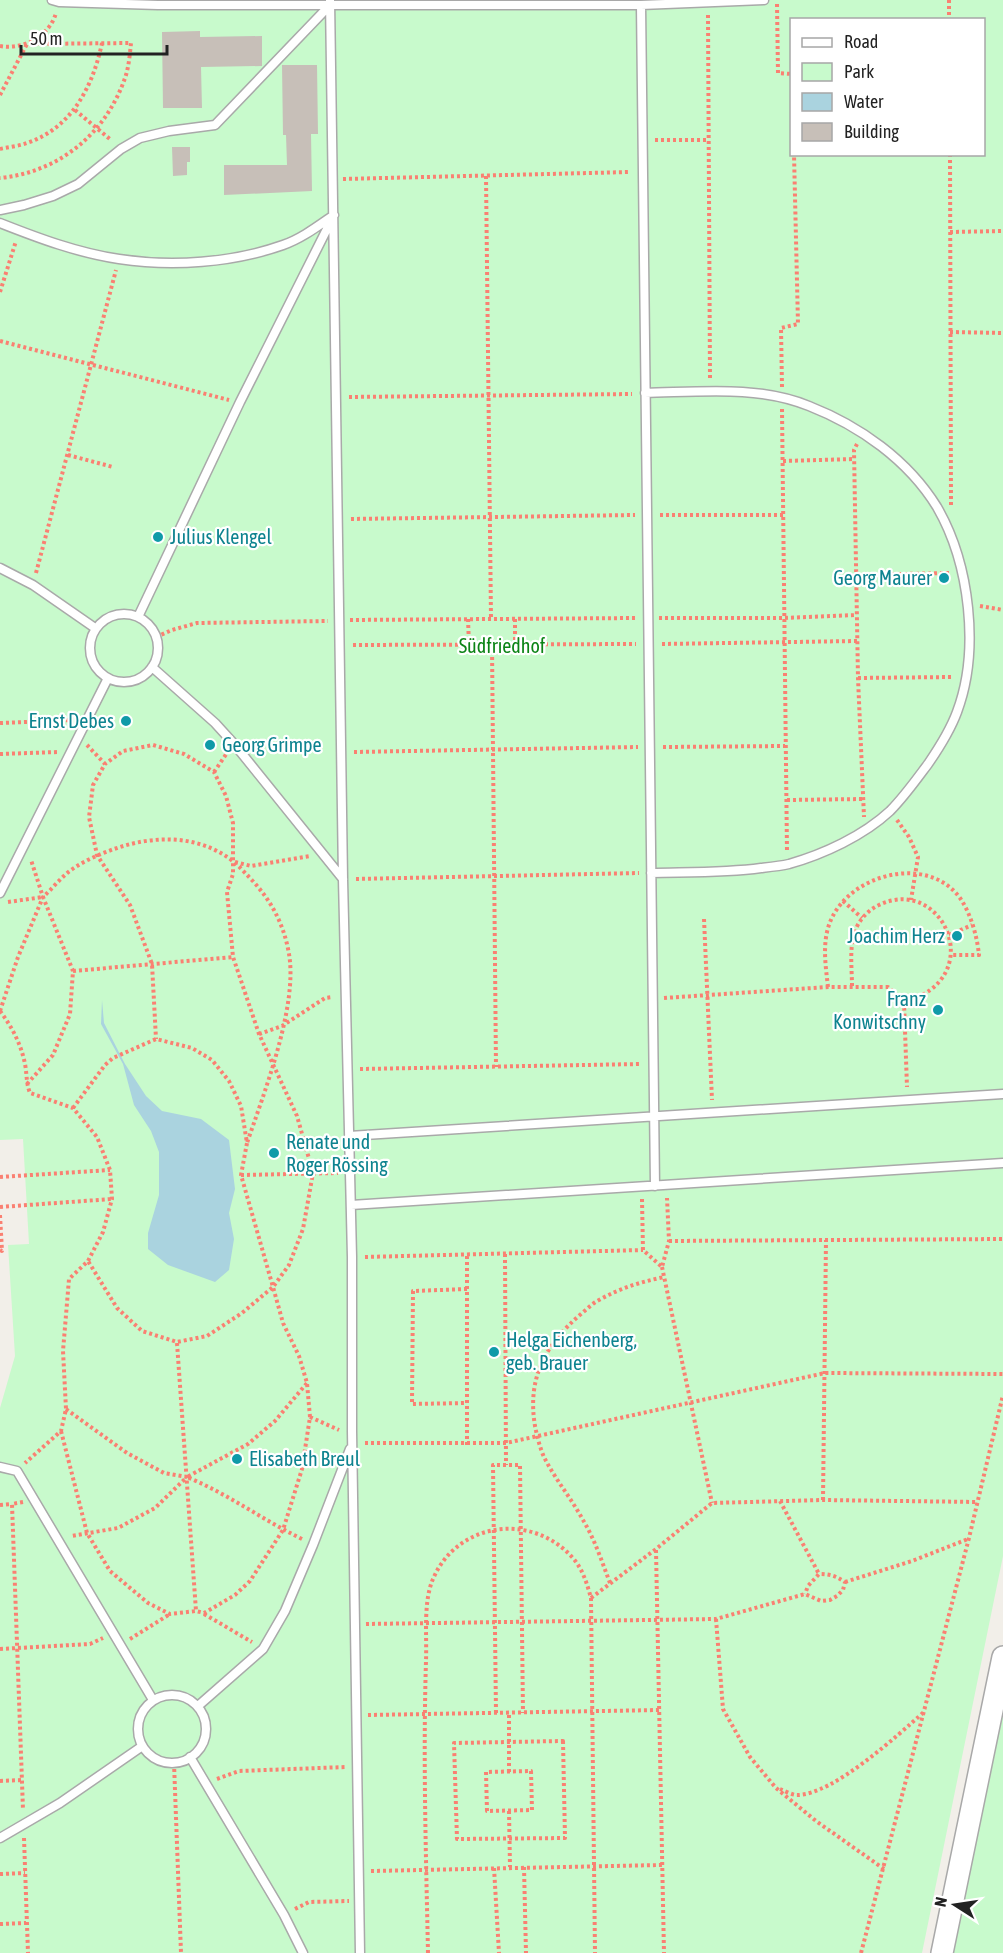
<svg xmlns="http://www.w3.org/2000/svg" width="1003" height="1953" font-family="'Asap Condensed',sans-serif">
  <rect width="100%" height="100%" fill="#f2efe9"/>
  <path fill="#c8facc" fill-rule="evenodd" d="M 0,0 L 1003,0 L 1003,1556 L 922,1953 L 0,1953 L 0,1408 L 15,1356 L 8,1245 L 29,1244 L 23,1139 L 0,1140 ZM 792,20 L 984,20 L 984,154 L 792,154 Z
    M 1003,1668 L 1003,1953 L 942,1953 Z"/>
  <path fill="#aad3df" d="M 102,1000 L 104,1023 L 125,1064 L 146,1096 L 162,1111 L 201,1119 L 229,1140 L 235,1189 L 229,1213 L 234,1239 L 229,1270 L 215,1282 L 168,1265 L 148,1249 L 148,1233 L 159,1195 L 159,1152 L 151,1131 L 134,1105 L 123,1064 L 101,1024 Z"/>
  <path fill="#c7bfb8" d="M 200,31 L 200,37 L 262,36 L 262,66 L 201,67 L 202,108 L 163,108 L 162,32 Z
    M 282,65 L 317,65 L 318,134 L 311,134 L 312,191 L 224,195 L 224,165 L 287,165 L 286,135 L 283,135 Z
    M 172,147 L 190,147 L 190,162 L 187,162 L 187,175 L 173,176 Z"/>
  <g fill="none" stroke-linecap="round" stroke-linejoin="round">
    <g stroke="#a9a9a9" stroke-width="11">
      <path id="service" d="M 52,0 L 59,2 L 158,5 L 641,5 L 764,0
        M 330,0 L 343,879 L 352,1257 L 352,1431 L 360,1953
        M 641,5 L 655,1186
        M 0,210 L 24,205 L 53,196 L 78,184 L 121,149 L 140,138 L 169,131 L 215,125 L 330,5
        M 0,223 C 38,238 78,253 119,259 C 172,267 232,263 283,245 C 301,239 318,226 334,215
        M 645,393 C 699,392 758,385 809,406 C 860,426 908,460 937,507 C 970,564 980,651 957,712 C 950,731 939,748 928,764 C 916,780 904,797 890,811 C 863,836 824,854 789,864 C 780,866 770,867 761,868 C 725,873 688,872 651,873
        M 0,568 L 33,585 L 95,628
        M90 648a34 34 0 1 1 68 0a34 34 0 1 1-68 0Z
        M 138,617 L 240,402 L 333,217
        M 152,667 L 215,723 L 235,745 L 343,879
        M 0,893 L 108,678
        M 349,1136 L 1003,1094
        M 351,1205 L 1003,1163
        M 0,1467 L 17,1471 L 153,1700
        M138 1729a34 34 0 1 1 68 0a34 34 0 1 1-68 0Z
        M 198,1706 L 263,1649 L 285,1611 L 313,1545 L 350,1449
        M 190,1757 L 284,1915 L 303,1953
        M 0,1838 L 60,1803 L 141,1747"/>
    </g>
    <g stroke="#a9a9a9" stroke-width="24">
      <path id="tertiary" d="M 942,1953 L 1003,1657"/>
    </g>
    <path stroke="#fa8072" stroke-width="4" stroke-dasharray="3 3" stroke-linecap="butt" d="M 949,0 L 949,20
      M 777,4 L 778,73 L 792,74
      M 708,15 L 710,379
      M 0,46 C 23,50 49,37 56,13
      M 0,95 L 27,44 L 131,43 C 130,53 129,65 126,75 C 107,133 60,172 0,178
      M 75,110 L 111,140
      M 655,140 L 709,140
      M 0,149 C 9,147 19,146 27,143 C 72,128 93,86 102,43
      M 950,154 L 951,505
      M 486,176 L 491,619
      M 343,179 L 630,172
      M 950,232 L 1003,231
      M 0,292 L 16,241
      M 950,332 L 1003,333
      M 0,341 L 229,400
      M 782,387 L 781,328 L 798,324 L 794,154
      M 349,397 L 632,394
      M 782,409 L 787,852
      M 857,444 L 854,450 L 858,678 L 864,817
      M 68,455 L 113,467
      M 783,461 L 854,459
      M 660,515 L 783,515
      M 351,519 L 635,515
      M 36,573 L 116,270
      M 856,575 L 951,573
      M 980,606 L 1003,610
      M 659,618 L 784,618 L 857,615
      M 468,619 L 469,645
      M 515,619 L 515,645
      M 350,620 L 637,618
      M 156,637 L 172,630 L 197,623 L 328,621
      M 662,644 L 857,641
      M 353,645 L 636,644
      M 492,645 L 496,1067
      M 858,678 L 953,677
      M 0,723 L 73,720
      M 87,745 L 105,764 L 93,785 L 89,817 L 97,855 L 130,905 L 152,964 L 156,1039
      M 663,747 L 785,746
      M 354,752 L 638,747
      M 0,754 L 58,752
      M 214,772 L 227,753
      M 787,800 L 863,799
      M 897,820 L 909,837 L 918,857 L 911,900
      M 235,862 L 251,866 L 310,856
      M 356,879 L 639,873
      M 843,901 L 862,918
      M 8,902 L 43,897
      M 704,919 L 712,1100
      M 949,935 L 972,925
      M 73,971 L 233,957
      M 852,986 C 852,969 849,948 855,931 C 859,920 868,910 879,905 C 943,874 990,979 904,1002
      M 828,987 C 826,969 823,950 827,932 C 839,876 926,851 960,898 C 971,914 977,936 979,955 L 951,955
      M 664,998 L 828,987 L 888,987 L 904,1002 L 907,1087
      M 0,1011 C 12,1027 21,1044 25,1064 C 27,1074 26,1083 30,1093 L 73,1108 L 97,1137 L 110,1170 L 112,1199 L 103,1232 L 88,1261 L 69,1279 L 63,1351 L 66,1409 L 61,1431 L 25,1463
      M 0,1011 L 18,957 L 43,897 L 31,860
      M 259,1034 L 282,1026 L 325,998 L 333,997
      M 360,1069 L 641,1064
      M 27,1084 L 53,1055 L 70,1014 L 73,971 L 43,897 C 51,890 58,881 66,874 C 79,863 97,855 114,849 C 154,835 199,834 234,862 C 240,867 245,873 250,878 C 271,900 284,924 289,954 C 298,1006 264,1093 247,1143
      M 73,1108 L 105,1065 L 113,1058 L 156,1039 L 192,1048 L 212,1060 L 229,1081 L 241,1106 L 247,1143 L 241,1175 L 273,1287 L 242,1313 L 207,1336 L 177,1342 L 142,1331 L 117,1308 L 88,1261
      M 241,1175 L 338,1173
      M 0,1177 L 110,1170
      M 642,1199 L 643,1250 L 662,1267 L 669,1241 L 667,1198
      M 0,1207 L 112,1199
      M 0,1215 L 2,1251 L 0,1250
      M 669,1241 L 1003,1239
      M 505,1254 L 506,1465
      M 365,1257 L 643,1250
      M 662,1267 L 712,1503
      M 467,1289 L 413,1291 L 412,1404 L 467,1403
      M 177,1343 L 196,1611
      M 66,1409 L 127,1453 L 164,1473 L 187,1477 L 155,1508 L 118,1528 L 71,1536
      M 310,1417 L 339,1430
      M 61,1431 L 87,1533 L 110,1571 L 148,1603 L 170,1614 L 196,1611 L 204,1613 L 235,1595 L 250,1581 L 283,1530 L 302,1469 L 310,1417 L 307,1383 L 299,1356 L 283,1323 L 273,1287 L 289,1265 L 303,1229 L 313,1173 L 297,1116 L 259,1034 L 233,957 L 227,892 L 233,874 L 233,823 L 226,796 L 214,772 L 184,754 L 153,745 L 123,751 L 105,764
      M 365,1443 L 506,1443 L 825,1373 L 1003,1374
      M 467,1445 L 467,1255
      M 823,1500 L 826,1240
      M 780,1501 L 819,1574
      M 23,1502 L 12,1504 L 23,1810
      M 0,1505 L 12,1504
      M 302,1539 C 263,1520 228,1494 187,1477 L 248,1444 L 275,1421 L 307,1383
      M 656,1550 L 664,1953
      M 845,1582 L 912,1561 L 968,1539
      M 610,1583 C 602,1562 595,1540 583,1520 C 571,1498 555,1479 544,1457 C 540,1448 537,1436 535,1426 C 527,1378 545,1345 581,1314 C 587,1309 593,1303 599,1300 C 620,1288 641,1282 664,1277
      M 591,1598 L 656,1549 L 712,1503 L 823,1500 L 978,1502
      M 204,1614 L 252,1642
      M 716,1619 L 723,1709 L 750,1757 L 776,1788 L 816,1821 L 884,1869
      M 366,1624 L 716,1619 L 805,1594 L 821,1601 L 830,1600 L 837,1596 L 843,1590 L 845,1582 C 836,1576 830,1574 819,1574 L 808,1586 L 805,1594
      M 130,1639 L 170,1614
      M 0,1649 L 90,1644 L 103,1638
      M 496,1713 L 493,1465 L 520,1465 L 523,1713
      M 368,1715 L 660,1710
      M 563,1741 L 565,1838 L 457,1839 L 454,1743 Z
      M 174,1763 L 181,1953
      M 531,1771 L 532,1810 L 487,1811 L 486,1772 Z
      M 509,1772 L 509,1713
      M 217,1779 L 239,1771 L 346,1767
      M 0,1781 L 22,1780
      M 780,1789 C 785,1791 792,1795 797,1795 C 833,1795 898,1735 924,1712
      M 509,1811 L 510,1867
      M 24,1838 L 28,1953
      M 524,1867 L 526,1953
      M 494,1868 L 499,1953
      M 371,1871 L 662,1865
      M 0,1874 L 25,1873
      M 295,1909 L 309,1902 L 349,1901
      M 0,1924 L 26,1923
      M 428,1953 C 426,1856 423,1758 426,1661 C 427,1636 423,1602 433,1579 C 457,1522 531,1512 572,1557 C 583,1569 587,1584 591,1598 L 595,1953
      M 861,1953 L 969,1538 L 1003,1395"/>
    <use href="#service" stroke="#fff" stroke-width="8"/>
    <use href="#tertiary" stroke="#fff" stroke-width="21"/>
  </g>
  <g fill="#0f9aa8" stroke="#fff" stroke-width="2">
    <circle cx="158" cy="537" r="6"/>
    <circle cx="944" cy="578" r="6"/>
    <circle cx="126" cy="721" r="6"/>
    <circle cx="210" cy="745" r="6"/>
    <circle cx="957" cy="936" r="6"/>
    <circle cx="938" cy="1010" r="6"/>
    <circle cx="274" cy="1153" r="6"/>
    <circle cx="494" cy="1352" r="6"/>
    <circle cx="237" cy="1459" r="6"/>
  </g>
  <g text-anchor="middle" stroke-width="4.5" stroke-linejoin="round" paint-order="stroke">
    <g font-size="20" fill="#0d838f" stroke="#fff" text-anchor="start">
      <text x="170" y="544">Julius Klengel</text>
      <text x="932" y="585" text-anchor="end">Georg Maurer</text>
      <text x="114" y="728" text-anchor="end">Ernst Debes</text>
      <text x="222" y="752">Georg Grimpe</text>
      <text x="945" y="943" text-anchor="end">Joachim Herz</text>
      <text x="926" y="1006" text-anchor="end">Franz<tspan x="926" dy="23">Konwitschny</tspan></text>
      <text x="286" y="1149">Renate und<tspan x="286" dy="23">Roger Rössing</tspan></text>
      <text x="506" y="1347">Helga Eichenberg,<tspan x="506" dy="23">geb. Brauer</tspan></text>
      <text x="249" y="1466">Elisabeth Breul</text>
    </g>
    <g font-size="20" fill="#0c8416" stroke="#fff">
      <text x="502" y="653">Südfriedhof</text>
    </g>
  </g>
  <rect x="790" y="18" width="195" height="138" fill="#ffffff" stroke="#a7a7a7" stroke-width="1.5"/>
  <rect x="802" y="38" width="30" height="9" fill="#ffffff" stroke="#a7a7a7" stroke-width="1.5"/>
  <text x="844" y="48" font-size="18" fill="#222222">Road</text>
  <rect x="802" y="63" width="30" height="18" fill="#c8facc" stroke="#a7a7a7" stroke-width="1.5"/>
  <text x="844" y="78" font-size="18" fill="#222222">Park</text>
  <rect x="802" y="93" width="30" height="18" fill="#aad3df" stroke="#a7a7a7" stroke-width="1.5"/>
  <text x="844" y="108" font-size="18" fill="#222222">Water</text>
  <rect x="802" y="123" width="30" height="18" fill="#c7bfb8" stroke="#a7a7a7" stroke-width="1.5"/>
  <text x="844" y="138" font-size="18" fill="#222222">Building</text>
  <g transform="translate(955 1905) rotate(282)" stroke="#ffffff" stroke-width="4.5" paint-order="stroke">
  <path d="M0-4.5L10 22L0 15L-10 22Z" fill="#222222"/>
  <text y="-9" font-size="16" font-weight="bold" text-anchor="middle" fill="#222222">N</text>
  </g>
  <path d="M21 45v9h146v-9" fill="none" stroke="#222222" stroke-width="3"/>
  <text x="30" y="45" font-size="18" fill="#222222" stroke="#ffffff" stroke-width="4.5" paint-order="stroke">50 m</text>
</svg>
